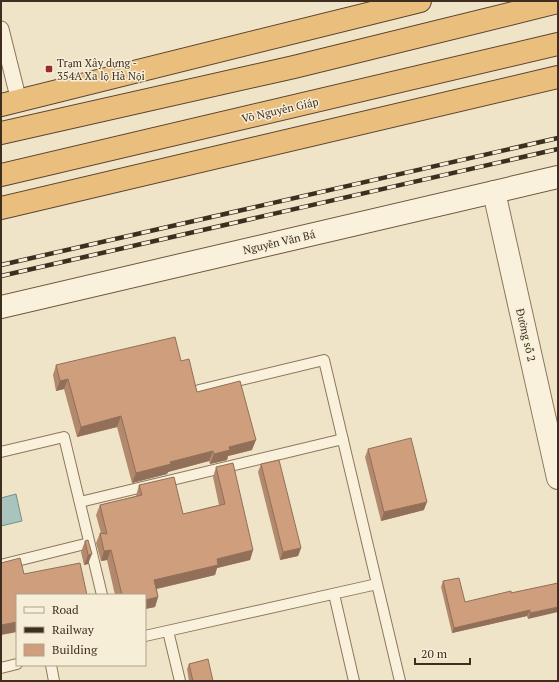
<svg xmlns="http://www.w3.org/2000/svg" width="559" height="682" font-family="'PT Serif',serif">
  <rect width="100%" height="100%" fill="#f0e4c8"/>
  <path fill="#a9c4bc" stroke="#6f938a" d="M 16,494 L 22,521 L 1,526 L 1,498 Z"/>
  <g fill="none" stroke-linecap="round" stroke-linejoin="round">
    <g stroke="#8d765c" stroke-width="12">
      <path id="service" d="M 199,390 L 324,360 L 400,681
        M 1,452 L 64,437 L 102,595
        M 80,502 L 343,439
        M 1,565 L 89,543
        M 334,594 L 354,681
        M 168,631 L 180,681
        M 145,636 L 377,584
        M 51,665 L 54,681
        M 1,668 L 17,664"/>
    </g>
    <g stroke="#8d765c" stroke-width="17">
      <path id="pedestrian" d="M 1,29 L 19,101"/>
    </g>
    <g stroke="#8d765c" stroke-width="24">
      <path id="tertiary" d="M 494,192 L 558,478"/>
    </g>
    <g stroke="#6f573f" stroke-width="24">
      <path id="secondary" d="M 1,307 L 558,177"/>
    </g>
    <g stroke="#5b4430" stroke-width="24">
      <path id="trunk" d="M 1,105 L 420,1
        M 1,133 L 294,67 L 558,2
        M 1,175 L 558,44
        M 1,208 L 558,77"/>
    </g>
    <use href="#service" stroke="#faf1dc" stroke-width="10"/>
    <use href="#pedestrian" stroke="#faf1dc" stroke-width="15"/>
    <use href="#tertiary" stroke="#faf1dc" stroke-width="22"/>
    <use href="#secondary" stroke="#faf1dc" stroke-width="22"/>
    <use href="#trunk" stroke="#eabe7c" stroke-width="22"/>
    <g stroke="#3d2e20" stroke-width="4.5">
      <path id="rail" d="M 1,265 L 558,138
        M 1,276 L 558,149"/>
    </g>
    <use href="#rail" stroke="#f7eed8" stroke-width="3" stroke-dasharray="9" stroke-linecap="butt"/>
  </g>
  <path fill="#b2896c" d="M 181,361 L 197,392 L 252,450 L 228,456 L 227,460 L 210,464 L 209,461 L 168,472 L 167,474 L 132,483 L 117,427 L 77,437 L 64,389 L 56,391 L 53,375 L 56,365 Z
    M 368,449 L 424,510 L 381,521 L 365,457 Z
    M 261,464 L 301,548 L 298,556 L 280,560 L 258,472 Z
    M 216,467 L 253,550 L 250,560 L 217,568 L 215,575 L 157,589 L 158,597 L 155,607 L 145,609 L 145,595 L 115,595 L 107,560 L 101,561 L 96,543 L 100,533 L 101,533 L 96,515 L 100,505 L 136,496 L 139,485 L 183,514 L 219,505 L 213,477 Z
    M 88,540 L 88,564 L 84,565 L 81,552 L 85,541 Z
    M 443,581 L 465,602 L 511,593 L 558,583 L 528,619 L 527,616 L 452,633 L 441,587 Z
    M 189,664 L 213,681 L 189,681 L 187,669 Z"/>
  <path fill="#916f58" d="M 68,379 L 64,389 L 56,391 L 60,381 Z
    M 121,416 L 117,427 L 77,437 L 81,427 Z
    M 256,440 L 252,450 L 228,456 L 227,460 L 210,464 L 214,454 L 229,447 Z
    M 213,451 L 209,461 L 168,472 L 167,474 L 132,483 L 136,473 L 170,462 Z
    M 427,502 L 424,510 L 381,521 L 384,512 Z
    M 301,548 L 298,556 L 280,560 L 283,552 Z
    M 111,550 L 107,560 L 101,561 L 104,551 Z
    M 253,550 L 250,560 L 217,568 L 215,575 L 151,590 L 154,580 L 217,559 Z
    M 92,554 L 88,564 L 84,565 L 88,555 Z
    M 158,597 L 155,607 L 145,609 L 145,600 Z
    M 558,607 L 558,612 L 528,619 L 530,613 Z
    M 530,610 L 527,616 L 452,633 L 454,628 Z
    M 17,622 L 17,632 L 1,635 L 1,625 Z"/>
  <path fill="#cf9f7d" stroke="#916f58" d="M 175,337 L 181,361 L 189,359 L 197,392 L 240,381 L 256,440 L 229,447 L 230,450 L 214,454 L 213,451 L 170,462 L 171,464 L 136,473 L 121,416 L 81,427 L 68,379 L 60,381 L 56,365 Z
    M 411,438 L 427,502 L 384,512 L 368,449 Z
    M 279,460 L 301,548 L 283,552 L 261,464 Z
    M 233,463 L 253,550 L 217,559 L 218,565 L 154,580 L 158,597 L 145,600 L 145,595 L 122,595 L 111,550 L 104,551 L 100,533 L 107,534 L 100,505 L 142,495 L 139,485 L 174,477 L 183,514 L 225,504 L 216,467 Z
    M 88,540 L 92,554 L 88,555 L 85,541 Z
    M 20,558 L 24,574 L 80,563 L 87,595 L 17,595 L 17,622 L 1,625 L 1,563 Z
    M 459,578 L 465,602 L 511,591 L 511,593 L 558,583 L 558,607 L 530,613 L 530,610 L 454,628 L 443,581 Z
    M 208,659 L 213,681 L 193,681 L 189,664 Z"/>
  <rect fill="#9e2a2b" stroke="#f7eed8" stroke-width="1.5" x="45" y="65" width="8" height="8" rx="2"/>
  <g text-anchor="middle" stroke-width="3" stroke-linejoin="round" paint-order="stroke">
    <g font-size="11" fill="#3d2e20" stroke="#f7eed8" text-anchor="start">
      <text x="57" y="67">Trạm Xây dựng -<tspan x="57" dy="13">354A Xa lộ Hà Nội</tspan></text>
    </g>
    <g font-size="11" fill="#3d2e20" stroke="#f7eed8">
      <text transform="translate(280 110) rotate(-13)" y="4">Võ Nguyên Giáp</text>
      <text transform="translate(279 242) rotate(-13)" y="4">Nguyễn Văn Bá</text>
      <text transform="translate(526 335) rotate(77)" y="4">Đường số 2</text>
    </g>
  </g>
  <rect width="559" height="682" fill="none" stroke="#3d2e20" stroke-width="4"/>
  <rect x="16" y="594" width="130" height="72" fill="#f7eed8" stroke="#ada18e"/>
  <rect x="24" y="607" width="20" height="6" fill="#faf1dc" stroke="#ada18e"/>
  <text x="52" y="614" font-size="12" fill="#3d2e20">Road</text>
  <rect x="24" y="627" width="20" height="6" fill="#3d2e20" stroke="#ada18e"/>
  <text x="52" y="634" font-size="12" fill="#3d2e20">Railway</text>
  <rect x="24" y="644" width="20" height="12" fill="#cf9f7d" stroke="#ada18e"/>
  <text x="52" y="654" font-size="12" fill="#3d2e20">Building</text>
  <path d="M415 658v6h55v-6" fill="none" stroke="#3d2e20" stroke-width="2"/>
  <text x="421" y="658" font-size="12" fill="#3d2e20" stroke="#f7eed8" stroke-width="3" paint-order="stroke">20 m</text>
</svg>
